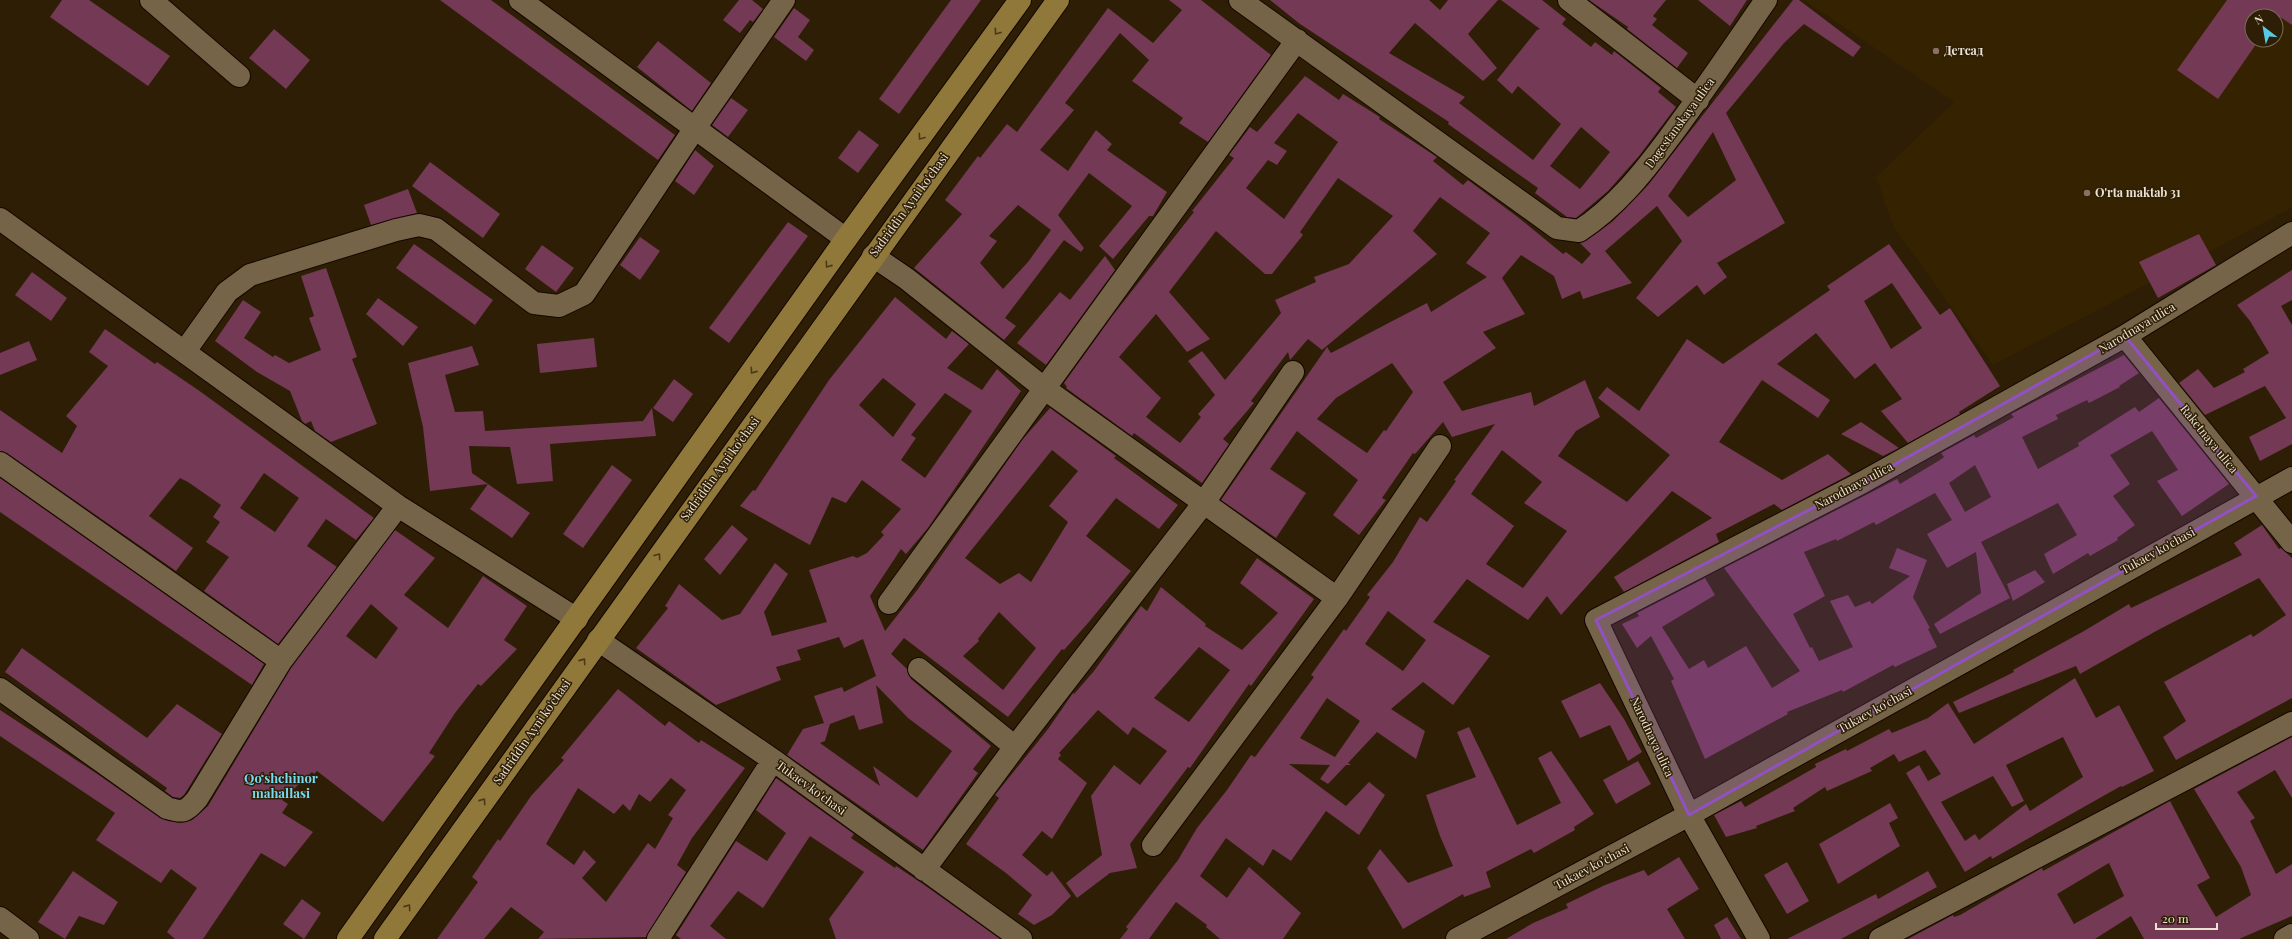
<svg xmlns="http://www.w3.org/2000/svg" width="2292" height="939" font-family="'Playfair Display',serif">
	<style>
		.built { fill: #352201; fill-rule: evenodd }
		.building { fill: #743954; fill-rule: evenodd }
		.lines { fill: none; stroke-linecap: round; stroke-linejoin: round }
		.minor-casing { stroke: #150700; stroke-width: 24 }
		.major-casing { stroke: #150700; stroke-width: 24 }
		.minor { stroke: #766449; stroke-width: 22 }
		.major { stroke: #90783a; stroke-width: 22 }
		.oneway { stroke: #4b3915 }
		.marked { fill: #9250c3; fill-opacity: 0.2; stroke: #9250c3; stroke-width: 3; stroke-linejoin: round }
		.education-dot { fill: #8d6e63; stroke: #2d1e05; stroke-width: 1.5 }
		.labels { text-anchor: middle; stroke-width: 3; stroke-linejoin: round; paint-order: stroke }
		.poi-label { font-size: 12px; font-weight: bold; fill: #ece2d3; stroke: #2d1e05; text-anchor: start }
		.street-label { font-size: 12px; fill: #ece2d3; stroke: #2d1e05 }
		.neighbourhood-label { font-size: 13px; font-weight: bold; fill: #75daf2; stroke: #2d1e05 }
	</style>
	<rect width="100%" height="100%" fill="#2d1e05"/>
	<path class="built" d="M 1804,0 L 2292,0 L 2292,208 L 1993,365 L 1893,226 L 1876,177 L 1954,102 ZM 2252,16 L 2276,16 L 2276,40 L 2252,40 Z"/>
	<path class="building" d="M 62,0 L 89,0 L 170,56 L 148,86 L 50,17 Z
		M 440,0 L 491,0 L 675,135 L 658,160 Z
		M 739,0 L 752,0 L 763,9 L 753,22 L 750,20 L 740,33 L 723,20 Z
		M 951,0 L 981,0 L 899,114 L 879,99 Z
		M 1169,0 L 1201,0 L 1271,55 L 1208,142 L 1179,123 L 1183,118 L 1132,81 L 1149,60 L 1120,33 L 1065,103 L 1074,110 L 1040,150 L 1068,171 L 1096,130 L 1112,144 L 1107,150 L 1167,192 L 1153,216 L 1149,216 L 1113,259 L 1099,246 L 1132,206 L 1089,173 L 1058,215 L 1084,248 L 1081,252 L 1064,240 L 1005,318 L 1016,326 L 1004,340 L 914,268 L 962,214 L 945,200 L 978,156 L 980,158 L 1007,124 L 1017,132 L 1108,8 L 1153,43 L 1182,10 ZM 1018,205 L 1051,230 L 1028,262 L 1003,289 L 980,263 L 997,241 L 989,236 Z
		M 1270,0 L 1429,0 L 1440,10 L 1448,0 L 1498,0 L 1468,34 L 1497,68 L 1483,81 L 1415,23 L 1389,53 L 1465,97 L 1459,103 L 1533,160 L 1561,124 L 1518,86 L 1512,94 L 1497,80 L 1537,30 L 1540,29 L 1501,0 L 1542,0 L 1566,19 L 1562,24 L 1591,47 L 1595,42 L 1612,55 L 1614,51 L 1661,88 L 1658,92 L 1676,107 L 1639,156 L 1608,191 L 1576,218 L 1567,217 L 1535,193 L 1538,188 L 1448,124 L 1449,122 L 1300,24 ZM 1581,127 L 1610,152 L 1580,189 L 1550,166 Z
		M 1589,0 L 1666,0 L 1653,16 L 1657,19 L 1652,25 L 1688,53 L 1677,68 L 1627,29 L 1628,27 Z
		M 1698,0 L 1747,0 L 1730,26 Z
		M 1793,0 L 1799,0 L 1861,47 L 1853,57 L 1804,24 L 1784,43 L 1726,113 L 1785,223 L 1717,263 L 1727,277 L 1704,295 L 1697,285 L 1658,317 L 1636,298 L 1682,241 L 1657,206 L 1605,251 L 1632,283 L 1583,299 L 1580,291 L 1562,299 L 1554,276 L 1521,255 L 1502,278 L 1525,314 L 1483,332 L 1496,348 L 1443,382 L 1462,411 L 1531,392 L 1534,406 L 1585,380 L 1600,417 L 1576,431 L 1558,456 L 1627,502 L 1670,455 L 1598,398 L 1607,387 L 1639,411 L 1687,339 L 1723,364 L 1830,290 L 1827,286 L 1889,244 L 1940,315 L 1950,308 L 2000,386 L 1959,412 L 1960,414 L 1908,443 L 1881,411 L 1902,399 L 1875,363 L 1855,379 L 1816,333 L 1777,364 L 1830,400 L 1818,418 L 1762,380 L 1719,442 L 1782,480 L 1828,454 L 1851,474 L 1782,510 L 1774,504 L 1716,534 L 1719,542 L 1624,592 L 1614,577 L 1712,518 L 1672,491 L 1561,615 L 1547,596 L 1528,620 L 1467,579 L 1433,622 L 1490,656 L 1453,705 L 1423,682 L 1391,709 L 1425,731 L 1416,759 L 1377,732 L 1348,763 L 1351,765 L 1346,765 L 1328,784 L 1320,779 L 1330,765 L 1289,764 L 1346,806 L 1369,782 L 1385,795 L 1359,835 L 1326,811 L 1291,861 L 1273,849 L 1263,866 L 1226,838 L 1200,876 L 1227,898 L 1249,867 L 1301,913 L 1283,939 L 1220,939 L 1206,927 L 1207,925 L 1176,902 L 1149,939 L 1120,939 L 1128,929 L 1126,927 L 1178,860 L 1197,828 L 1227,790 L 1251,755 L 1255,757 L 1314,677 L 1311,675 L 1344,629 L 1346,631 L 1370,597 L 1367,595 L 1393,562 L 1420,517 L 1427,522 L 1456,481 L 1454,480 L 1495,424 L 1452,437 L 1443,422 L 1415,454 L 1413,453 L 1382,498 L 1386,500 L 1359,535 L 1333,515 L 1358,480 L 1297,431 L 1270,469 L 1306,493 L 1276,538 L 1221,500 L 1327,347 L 1331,353 L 1427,303 L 1431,312 L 1487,277 L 1466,263 L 1490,233 L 1440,197 L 1413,231 L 1437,254 L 1322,350 L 1308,339 L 1290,360 L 1288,352 L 1251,401 L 1254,403 L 1223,439 L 1229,444 L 1202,483 L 1134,433 L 1132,436 L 1066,388 L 1067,387 L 1064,383 L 1113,315 L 1194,212 L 1192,211 L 1234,158 L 1229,155 L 1250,127 L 1257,132 L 1305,76 L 1339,100 L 1343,94 L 1380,117 L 1379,119 L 1437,157 L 1433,161 L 1463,185 L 1468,180 L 1519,218 L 1563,254 L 1566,252 L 1582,264 L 1591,254 L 1580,243 L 1586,241 L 1613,221 L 1648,185 ZM 1298,113 L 1338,142 L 1284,219 L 1246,188 L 1268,160 L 1277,165 L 1287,151 L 1274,143 ZM 1713,132 L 1736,180 L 1688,217 L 1668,196 ZM 1338,178 L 1393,216 L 1349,264 L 1314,277 L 1316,282 L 1275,300 L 1281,313 L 1225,380 L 1202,351 L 1188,361 L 1215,395 L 1198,414 L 1201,417 L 1180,443 L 1146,417 L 1161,398 L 1119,357 L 1156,314 L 1187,352 L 1210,339 L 1169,292 L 1216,231 L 1265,274 L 1272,274 L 1303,235 L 1300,232 ZM 1892,283 L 1922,328 L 1891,349 L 1864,301 ZM 1392,363 L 1413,392 L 1386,431 L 1384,430 L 1367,453 L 1317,419 L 1336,398 ZM 1502,450 L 1542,482 L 1524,503 L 1567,531 L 1523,588 L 1486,564 L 1514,526 L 1471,494 ZM 1388,611 L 1426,640 L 1403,671 L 1365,644 ZM 1327,698 L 1360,721 L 1335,757 L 1300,738 Z
		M 2227,0 L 2292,0 L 2292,25 L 2277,15 L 2276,17 L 2252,16 L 2252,40 L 2259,40 L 2218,99 L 2177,70 Z
		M 794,8 L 810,20 L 798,37 L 814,50 L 806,61 L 774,37 Z
		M 274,29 L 310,60 L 286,89 L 249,58 Z
		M 658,41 L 711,83 L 692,111 L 637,67 Z
		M 731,98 L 748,110 L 728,137 L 712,125 Z
		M 859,130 L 879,145 L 858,173 L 838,158 Z
		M 695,150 L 714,166 L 694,195 L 675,181 Z
		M 430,162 L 500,214 L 483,238 L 412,186 Z
		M 408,189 L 417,213 L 371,225 L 364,205 Z
		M 788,222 L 808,236 L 729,343 L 709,328 Z
		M 2199,234 L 2216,265 L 2158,298 L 2139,262 Z
		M 640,237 L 660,251 L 640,280 L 620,265 Z
		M 414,244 L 493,300 L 475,325 L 396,268 Z
		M 542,245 L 574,268 L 556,292 L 525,269 Z
		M 1105,256 L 1115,270 L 1046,365 L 1017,343 L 1060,292 L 1070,300 Z
		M 326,268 L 357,357 L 352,359 L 377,424 L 331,442 L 315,431 L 311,421 L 305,424 L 302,421 L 290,391 L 257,372 L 215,341 L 243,300 L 261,312 L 244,338 L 273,357 L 275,355 L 289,363 L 321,350 L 309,318 L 314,316 L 301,276 Z
		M 2292,270 L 2292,300 L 2281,306 L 2292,325 L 2292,444 L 2260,461 L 2249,437 L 2286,418 L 2265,386 L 2205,415 L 2179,383 L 2198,369 L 2214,388 L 2245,372 L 2243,369 L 2269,353 L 2250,321 L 2237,305 Z
		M 32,272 L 67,298 L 51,321 L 15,295 Z
		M 895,297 L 946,339 L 952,331 L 969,344 L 947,368 L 982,390 L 997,369 L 1021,391 L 928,528 L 906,554 L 901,549 L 870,596 L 885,631 L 918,589 L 1022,440 L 1050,408 L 1116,456 L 1114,458 L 1178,505 L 1159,529 L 1116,498 L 1086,536 L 1131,571 L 1088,623 L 1064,650 L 1062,649 L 1008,717 L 904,638 L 891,654 L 907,669 L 911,679 L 991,746 L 973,769 L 978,773 L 923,850 L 787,755 L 803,729 L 824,723 L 814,696 L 842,687 L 844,692 L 876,676 L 863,639 L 844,648 L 839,637 L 797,650 L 801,660 L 776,667 L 781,680 L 716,705 L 636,648 L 668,608 L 665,606 L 679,584 L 722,620 L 740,614 L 775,563 L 788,574 L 764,612 L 772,636 L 827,622 L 809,570 L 853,556 L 857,558 L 867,553 L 884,535 L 881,532 L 901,509 L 862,480 L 846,503 L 832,497 L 810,545 L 740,506 L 753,490 L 755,491 L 829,380 ZM 883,378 L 916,404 L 893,437 L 859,405 ZM 945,393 L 972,411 L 925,478 L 901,460 L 916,438 L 911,435 ZM 1052,450 L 1078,471 L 1049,506 L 1068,522 L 1031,582 L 1019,573 L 1000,584 L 965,558 ZM 999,612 L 1036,648 L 1003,690 L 963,656 L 979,641 L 978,639 ZM 876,685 L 908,718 L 952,751 L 917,798 L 873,766 L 880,786 L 820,743 L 825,741 L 830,724 L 854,715 L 859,730 L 883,723 Z
		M 378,298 L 418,327 L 403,346 L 366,314 Z
		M 105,329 L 155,364 L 157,362 L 201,392 L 374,518 L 356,540 L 326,519 L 307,546 L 337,567 L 278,644 L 204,591 L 229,557 L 206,542 L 220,522 L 213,517 L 221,505 L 188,482 L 180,478 L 149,516 L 193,548 L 176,571 L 7,453 L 0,451 L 0,410 L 62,453 L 77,426 L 66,416 L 108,366 L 89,352 ZM 264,473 L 299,498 L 275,532 L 240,508 Z
		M 594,338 L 597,367 L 540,373 L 537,344 Z
		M 29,341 L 37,360 L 0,375 L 0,353 Z
		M 472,346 L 479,365 L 445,375 L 455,412 L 483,411 L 485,431 L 643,421 L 652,408 L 656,436 L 550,444 L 553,481 L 517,484 L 510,447 L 469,446 L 472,473 L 530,513 L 512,538 L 470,509 L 488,484 L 430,491 L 423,427 L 408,363 Z
		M 2124,355 L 2139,373 L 2119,386 L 2120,387 L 2089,403 L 2087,400 L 2056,415 L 2058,419 L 2022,437 L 2038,469 L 2079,446 L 2078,443 L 2135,407 L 2139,412 L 2159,398 L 2229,484 L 2182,516 L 2157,481 L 2178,470 L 2152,431 L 2110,455 L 2130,484 L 2113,496 L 2135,525 L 2117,538 L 2118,540 L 2090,556 L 2088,553 L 2053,574 L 2044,554 L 2077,535 L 2058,503 L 1981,542 L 2010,598 L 1940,634 L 1934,624 L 1981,593 L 1976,552 L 1947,568 L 1927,534 L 1952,520 L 1935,493 L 1876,525 L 1874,522 L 1837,541 L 1836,539 L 1804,552 L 1825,596 L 1793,614 L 1810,648 L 1812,647 L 1819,661 L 1853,647 L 1830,601 L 1848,595 L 1855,607 L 1870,601 L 1872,604 L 1910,576 L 1889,568 L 1897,548 L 1927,560 L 1913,597 L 1930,628 L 1928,629 L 1937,647 L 1895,667 L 1893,665 L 1843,692 L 1842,690 L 1787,712 L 1788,714 L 1705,759 L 1671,681 L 1674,679 L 1651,636 L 1637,648 L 1622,624 L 1639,616 L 1637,613 L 1705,578 L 1715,595 L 1662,627 L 1689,669 L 1704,660 L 1708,668 L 1746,646 L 1772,688 L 1800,671 L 1724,568 L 1897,479 L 1900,484 L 1940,460 L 1944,457 L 1941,453 L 1974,435 L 1976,438 L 2014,417 L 2011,414 ZM 1975,465 L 1991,497 L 1965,512 L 1949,483 Z
		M 674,379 L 693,394 L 673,422 L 653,408 Z
		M 1861,422 L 1899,448 L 1883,456 L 1841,434 Z
		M 612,465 L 632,480 L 583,548 L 563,534 Z
		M 0,478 L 264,664 L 252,685 L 0,512 Z
		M 732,525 L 748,539 L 720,575 L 704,559 Z
		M 2262,525 L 2279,549 L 2281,548 L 2292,558 L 2292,698 L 2176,760 L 2163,737 L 2186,721 L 2164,682 L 2251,634 L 2253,637 L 2286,615 L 2259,578 L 2158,630 L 2080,674 L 2076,666 L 1959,713 L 1953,702 L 2014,672 L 2013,670 L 2084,631 L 2129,604 L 2131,608 L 2242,555 L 2234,543 Z
		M 395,530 L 435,558 L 404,595 L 448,628 L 483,576 L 527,606 L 504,640 L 517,649 L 481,686 L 478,684 L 455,713 L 429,753 L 435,756 L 383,822 L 317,771 L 314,774 L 312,772 L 282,800 L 288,804 L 282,813 L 313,832 L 285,867 L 261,853 L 203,939 L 175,939 L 167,932 L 197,888 L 171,869 L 161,883 L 96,840 L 115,813 L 0,736 L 0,710 L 96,773 L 160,818 L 180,823 L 192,820 L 208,806 L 291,668 ZM 371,604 L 398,628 L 376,659 L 346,636 Z
		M 1257,558 L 1314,599 L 1251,686 L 1249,684 L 1190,768 L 1188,767 L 1130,844 L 1137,868 L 1110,873 L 1077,898 L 1066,883 L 1102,855 L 1091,796 L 1114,765 L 1140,785 L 1167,751 L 1133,727 L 1128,735 L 1098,710 L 1059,753 L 1061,755 L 1058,759 L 1087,783 L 1052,839 L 1042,831 L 1022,855 L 1047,876 L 1052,871 L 1071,896 L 1052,915 L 1034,925 L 1018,914 L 1032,895 L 1006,873 L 966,844 L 999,798 L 995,795 L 1048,729 L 1073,693 L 1074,694 L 1094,671 L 1141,606 L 1147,611 L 1161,587 L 1206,624 L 1205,626 L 1242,650 L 1278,613 L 1240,583 ZM 1199,647 L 1230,670 L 1189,722 L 1154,698 Z
		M 2035,570 L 2045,582 L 2013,601 L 2007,584 Z
		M 22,648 L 147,738 L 177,704 L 222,734 L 184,795 L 180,798 L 173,797 L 165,791 L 167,788 L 5,672 Z
		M 2075,678 L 2096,718 L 2119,705 L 2154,771 L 2122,787 L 2121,786 L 1992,859 L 1991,856 L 1965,872 L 1906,773 L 1919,765 L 1928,781 L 1941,774 L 1925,750 L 1899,762 L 1894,754 L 1870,768 L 1872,771 L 1827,791 L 1825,787 L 1793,808 L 1795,811 L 1756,826 L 1757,828 L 1726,837 L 1714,815 L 1741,801 L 1745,807 L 1816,767 L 1815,764 L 1846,749 L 1847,751 L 1889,729 L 1892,733 L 1928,718 L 1948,703 L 1974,744 ZM 2063,737 L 2083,777 L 2030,811 L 2026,804 L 1979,840 L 1975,834 L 1965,841 L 1941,802 L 1993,776 L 2012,807 L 2024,801 L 2006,765 Z
		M 1600,683 L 1624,719 L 1642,752 L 1628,761 L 1610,725 L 1580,738 L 1561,701 Z
		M 618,689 L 665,726 L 669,721 L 699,743 L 701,740 L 745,768 L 692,838 L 677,865 L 686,872 L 646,937 L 538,939 L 544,932 L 511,907 L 484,939 L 437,939 L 478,882 L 472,877 L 498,839 L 500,841 L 531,796 L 564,760 L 561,758 ZM 671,778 L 686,790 L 668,815 L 673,818 L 655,849 L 648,843 L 606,902 L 582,878 L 596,862 L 584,850 L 574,865 L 546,844 L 578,788 L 614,814 L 623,804 L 630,811 L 639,794 L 650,802 Z
		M 1469,727 L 1517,825 L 1561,803 L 1538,758 L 1551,751 L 1594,814 L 1574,827 L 1575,830 L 1534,853 L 1531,849 L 1486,872 L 1491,887 L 1464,897 L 1463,894 L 1403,929 L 1367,868 L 1380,849 L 1408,883 L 1453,866 L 1440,836 L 1426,795 L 1476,777 L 1457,732 Z
		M 2292,737 L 2292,798 L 2275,770 L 2237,792 L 2255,818 L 2250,821 L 2276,874 L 2292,864 L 2292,916 L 2239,939 L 2144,939 L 2131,916 L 2095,939 L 1908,939 L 1953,915 L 1954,917 L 1960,915 L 2042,868 L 2043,871 L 2170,801 L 2210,878 L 2197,885 L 2216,917 L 2251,895 L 2241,867 L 2194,789 ZM 2109,863 L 2124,896 L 2074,924 L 2057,894 Z
		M 1638,761 L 1651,784 L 1616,804 L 1603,780 Z
		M 776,778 L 854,834 L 851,838 L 895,868 L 896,866 L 923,884 L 1000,939 L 836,939 L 829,919 L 864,872 L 810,836 L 763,908 L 738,891 L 710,926 L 726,939 L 681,939 L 676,935 L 736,841 L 767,861 L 786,833 L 756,810 Z
		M 1890,803 L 1898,818 L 1889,823 L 1900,846 L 1838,884 L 1819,844 Z
		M 1679,857 L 1699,889 L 1667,909 L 1685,939 L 1506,939 L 1533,923 L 1568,908 L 1566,904 L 1605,885 L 1644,870 L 1648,876 Z
		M 1787,862 L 1809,901 L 1787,914 L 1764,875 Z
		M 73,871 L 118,902 L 104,925 L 79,916 L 65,939 L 38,922 Z
		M 1928,871 L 1937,887 L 1841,939 L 1787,939 L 1876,894 L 1878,899 Z
		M 302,899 L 321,913 L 304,939 L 283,924 Z
		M 1727,917 L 1741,939 L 1721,939 L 1714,925 Z"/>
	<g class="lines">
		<g class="minor-casing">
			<path id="minor" d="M 151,0 L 239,76
				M 520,0 L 846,239
				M 1240,0 L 1557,228 L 1579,231 C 1616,207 1643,173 1669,138 C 1703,93 1734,46 1766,0
				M 1569,0 L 1698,100
				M 0,219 L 398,506 L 577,619
				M 873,256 L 907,279 L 1045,389 L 1337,598
				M 2125,336 L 2292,542
				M 185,351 L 227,292 L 250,275 L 396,230 L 419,225 L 436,229 L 534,303 L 559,306 L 584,294 L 695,128 L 784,0
				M 0,463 L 281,661
				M 889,603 L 1297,40
				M 598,640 L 773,760 L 1021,939
				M 919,669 L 1015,747
				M 0,689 L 167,808 C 183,813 186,812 197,799 L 281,661 L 398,506
				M 1153,845 L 1337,598 L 1440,446
				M 924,870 L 1015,747 L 1203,504 L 1293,372
				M 0,918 L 28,939
				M 658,939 L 773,760
				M 1457,939 L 1689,815 L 2292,478
				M 1759,939 L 1689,815 L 1596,620 L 1863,482 L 2125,336 L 2292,233
				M 1880,939 L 2292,723
				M 2285,939 L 2292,935"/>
		</g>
		<g class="major-casing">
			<path id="major" d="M 348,939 L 846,239 L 1020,0
				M 385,939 L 1058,0"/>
		</g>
		<use href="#minor" class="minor"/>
		<use href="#major" class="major"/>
	</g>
	<defs><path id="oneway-chevron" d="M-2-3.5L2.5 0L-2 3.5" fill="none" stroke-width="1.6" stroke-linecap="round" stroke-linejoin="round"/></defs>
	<g class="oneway">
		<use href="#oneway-chevron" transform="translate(997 32) rotate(126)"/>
		<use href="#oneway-chevron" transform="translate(921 137) rotate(126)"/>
		<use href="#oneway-chevron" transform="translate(828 265) rotate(125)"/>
		<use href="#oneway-chevron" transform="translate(753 371) rotate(125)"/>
		<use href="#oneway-chevron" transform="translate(658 556) rotate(-54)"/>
		<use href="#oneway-chevron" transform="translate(583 661) rotate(-55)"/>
		<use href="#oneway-chevron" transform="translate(483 801) rotate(-55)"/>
		<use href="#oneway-chevron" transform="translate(408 907) rotate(-55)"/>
	</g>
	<path class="marked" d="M 2125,336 L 2256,496 L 1689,815 L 1596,620 L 1863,482 Z"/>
	<g class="education-dot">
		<circle cx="1936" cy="51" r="4"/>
		<circle cx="2087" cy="193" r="4"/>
	</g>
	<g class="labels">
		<g class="poi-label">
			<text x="1944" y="55">Детсад</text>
			<text x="2095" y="197">O'rta maktab 31</text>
		</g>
		<g class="street-label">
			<text transform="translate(1680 123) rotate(-54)" y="4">Dagestanskaya ulica</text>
			<text transform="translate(909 205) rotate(-54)" y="4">Sadriddin Ayni ko'chasi</text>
			<text transform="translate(2137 328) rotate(-31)" y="4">Narodnaya ulica</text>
			<text transform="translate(2209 439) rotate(51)" y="4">Raketnaya ulica</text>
			<text transform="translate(720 469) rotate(-54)" y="4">Sadriddin Ayni ko'chasi</text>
			<text transform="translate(1854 486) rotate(-28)" y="4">Narodnaya ulica</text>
			<text transform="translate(2158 551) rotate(-29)" y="4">Tukaev ko'chasi</text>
			<text transform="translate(1875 710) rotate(-29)" y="4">Tukaev ko'chasi</text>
			<text transform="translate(532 732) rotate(-55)" y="4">Sadriddin Ayni ko'chasi</text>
			<text transform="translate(1652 737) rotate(65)" y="4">Narodnaya ulica</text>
			<text transform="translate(811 788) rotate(36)" y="4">Tukaev ko'chasi</text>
			<text transform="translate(1592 867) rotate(-28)" y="4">Tukaev ko'chasi</text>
		</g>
		<g class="neighbourhood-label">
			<text x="281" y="783">Qo‘shchinor<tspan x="281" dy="15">mahallasi</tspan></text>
		</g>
	</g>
	<g transform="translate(2264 28) rotate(329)"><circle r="19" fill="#2d1e05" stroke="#796c57"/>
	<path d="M0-3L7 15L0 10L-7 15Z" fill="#58c9e3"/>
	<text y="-6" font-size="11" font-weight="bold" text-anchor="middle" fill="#ece2d3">N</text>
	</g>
	<path d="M2156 923v6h61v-6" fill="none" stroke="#ece2d3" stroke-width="2"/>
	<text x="2162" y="923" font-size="12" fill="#ece2d3" stroke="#2d1e05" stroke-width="3" paint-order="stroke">20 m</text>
</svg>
